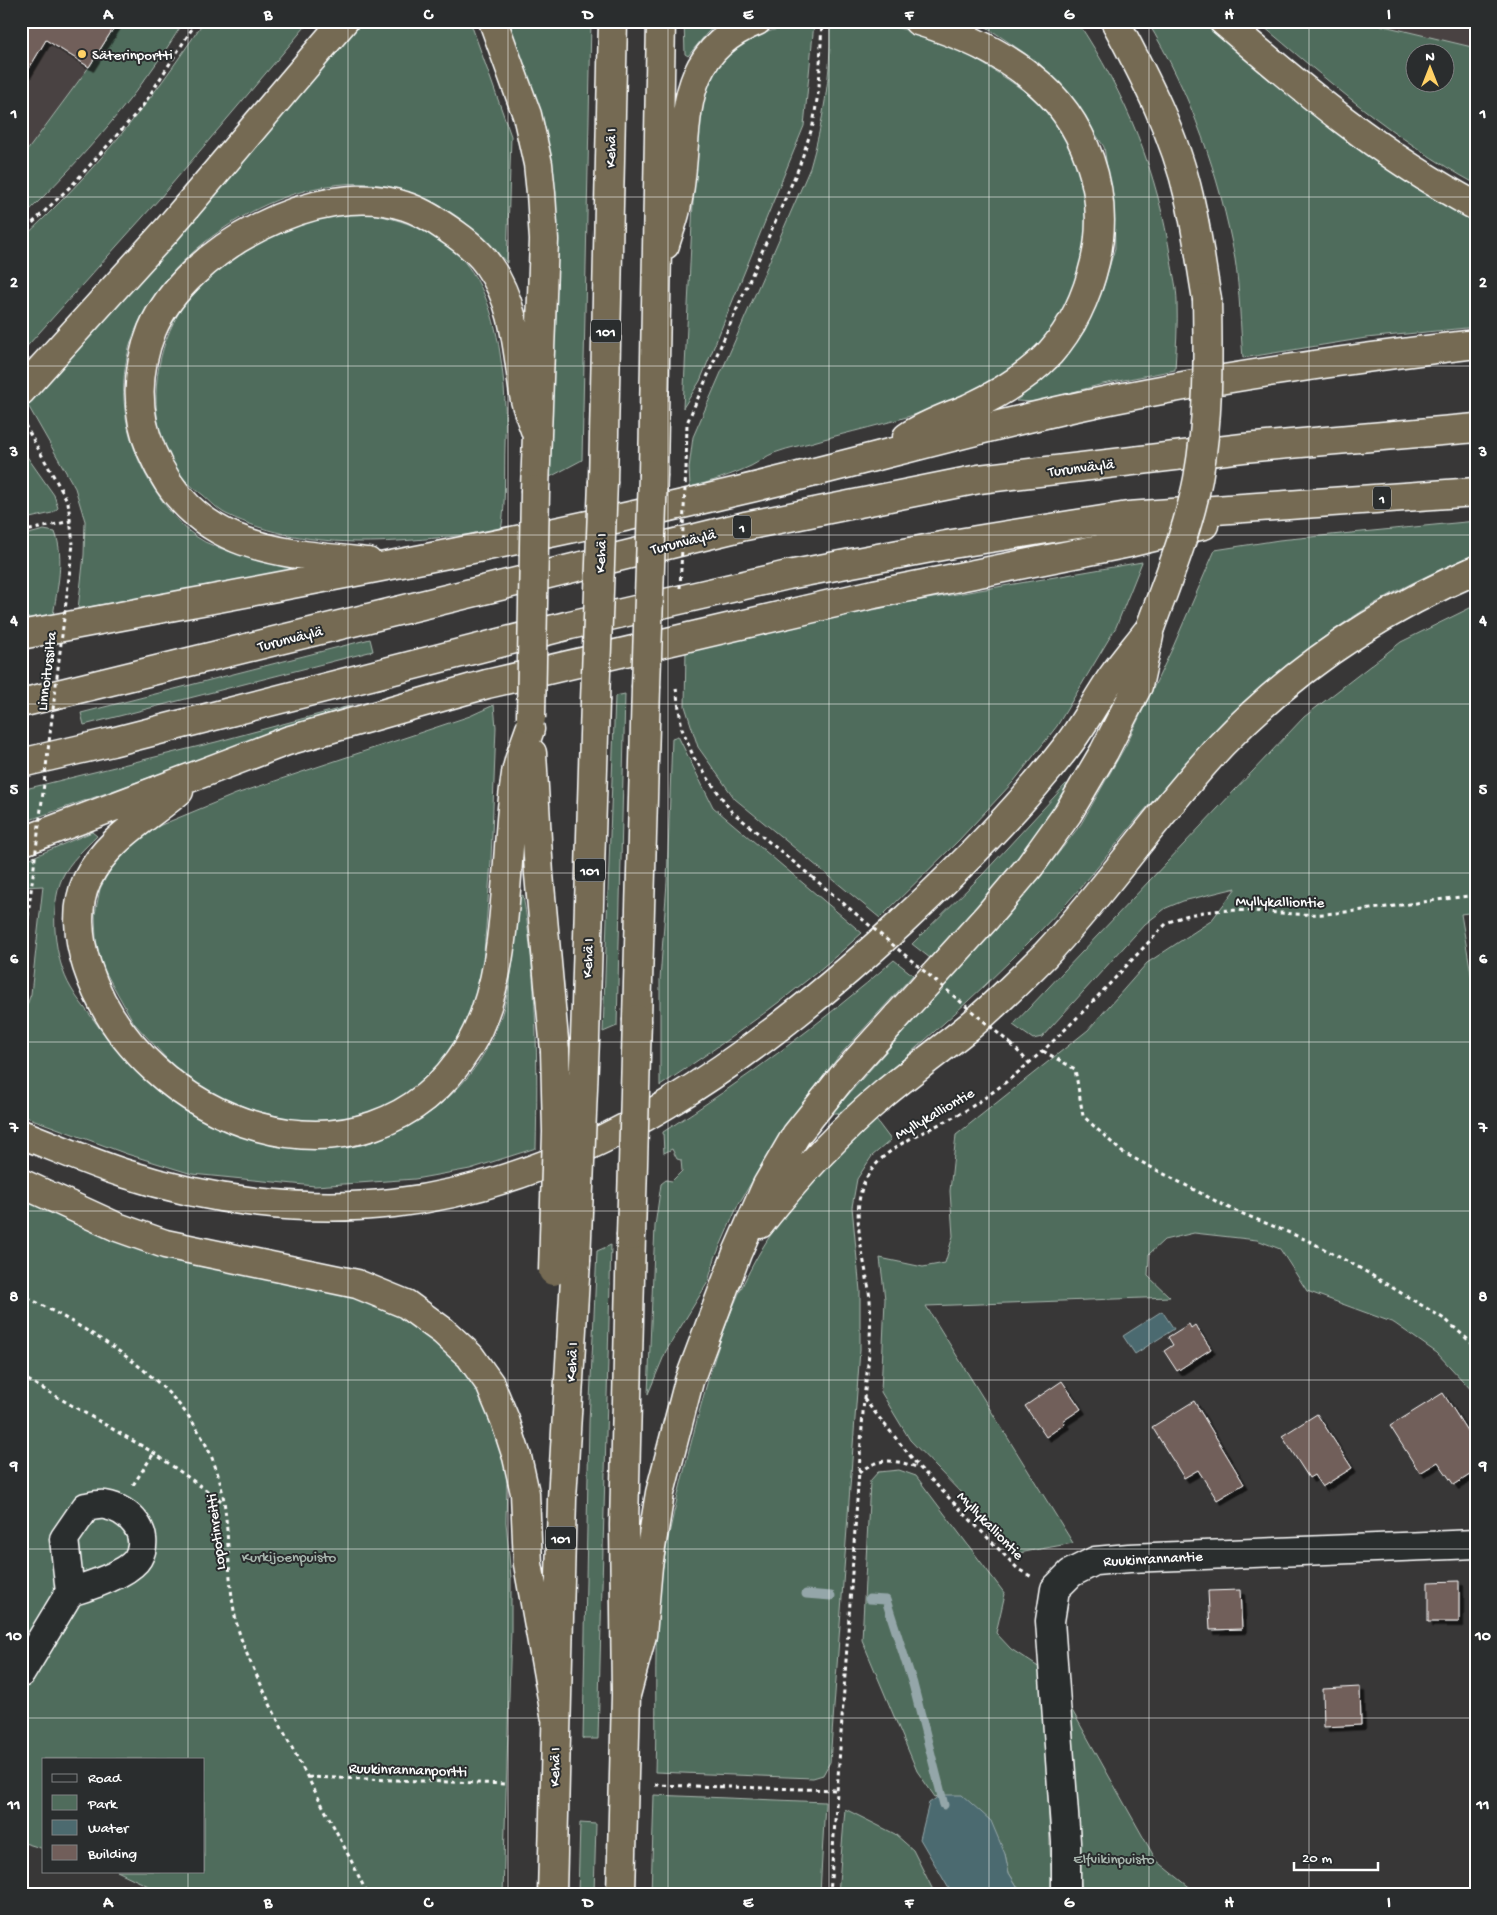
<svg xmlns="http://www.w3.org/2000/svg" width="1497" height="1915" font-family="'Gochi Hand',sans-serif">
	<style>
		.built { fill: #494342 }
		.green { fill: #506c5c; stroke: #a8b6ae; fill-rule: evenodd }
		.water { fill: #4c6a6f; stroke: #94a6a9 }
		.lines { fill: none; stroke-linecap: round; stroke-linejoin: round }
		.stream { stroke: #94a6a9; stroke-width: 9 }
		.building { fill: #715e5a; stroke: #fff; filter: url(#shadow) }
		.minor-casing { stroke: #fff; stroke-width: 31 }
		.highway-casing { stroke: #fff; stroke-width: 31 }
		.path { stroke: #fff; stroke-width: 3; stroke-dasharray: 4 4; stroke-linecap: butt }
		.minor { stroke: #2a2d2e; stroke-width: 28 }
		.highway { stroke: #746b52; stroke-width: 28 }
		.highway-bridge-casing { stroke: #fff; stroke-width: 31; stroke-linecap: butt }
		.path-bridge { stroke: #fff; stroke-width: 3; stroke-dasharray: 4 4; stroke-linecap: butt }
		.highway-bridge { stroke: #746b52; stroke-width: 28 }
		.grid { fill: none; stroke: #fff; stroke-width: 1; stroke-opacity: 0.55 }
		.poi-dot { fill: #ffd166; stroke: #2a2d2e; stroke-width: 2 }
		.labels { text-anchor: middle; stroke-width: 4; stroke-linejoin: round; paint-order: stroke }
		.shield { fill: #2a2d2e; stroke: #bfc0c0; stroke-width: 1 }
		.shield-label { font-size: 14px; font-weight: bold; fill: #fff }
		.poi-label { font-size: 15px; fill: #fff; stroke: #2a2d2e; text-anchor: start }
		.street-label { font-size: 15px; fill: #fff; stroke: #2a2d2e }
		.park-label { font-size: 15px; fill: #a8b6ae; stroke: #2a2d2e }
		.neatline { fill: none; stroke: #fff; stroke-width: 2 }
		.grid-label { font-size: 16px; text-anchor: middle; font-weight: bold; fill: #fff }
	</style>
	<defs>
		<filter id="shadow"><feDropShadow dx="4.5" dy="4.5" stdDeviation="0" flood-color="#0009"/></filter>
	</defs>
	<rect width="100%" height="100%" fill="#383737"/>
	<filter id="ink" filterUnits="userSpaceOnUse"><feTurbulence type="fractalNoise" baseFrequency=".02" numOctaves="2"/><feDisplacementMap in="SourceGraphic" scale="10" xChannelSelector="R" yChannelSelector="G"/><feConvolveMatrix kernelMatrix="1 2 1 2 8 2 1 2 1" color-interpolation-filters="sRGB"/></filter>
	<g filter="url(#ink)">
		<path class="built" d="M 21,21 L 118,21 L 89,67 L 21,159 Z
			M 1363,21 L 1476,21 L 1476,48 Z"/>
		<path class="green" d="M 118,21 L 184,21 C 140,94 82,159 21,219 L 21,159 L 89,67 Z
			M 204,21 L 310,21 L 160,198 L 21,353 L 21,240 C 95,171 149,105 204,21 Z
			M 361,21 L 470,21 L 511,136 L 507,263 C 473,226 445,201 395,188 C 297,163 164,245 132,339 C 116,385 124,437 148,479 C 163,503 179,528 205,542 C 231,554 261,560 288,566 L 290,570 L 78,609 L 84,555 L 85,521 L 75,488 L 26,402 L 242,164 Z
			M 508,21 L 591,21 L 582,460 L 550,477 L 555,281 L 540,117 L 528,76 Z
			M 684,21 L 721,21 L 707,33 L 688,56 L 685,54 Z
			M 842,21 C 869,22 901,27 927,36 C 957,46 1026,87 1045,110 C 1060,127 1076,151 1082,173 C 1087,191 1087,211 1087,230 C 1087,272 1072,310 1044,341 C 986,403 903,418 824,439 C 808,444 790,447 774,453 C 766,456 759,462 751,466 C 731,475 711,482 690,487 L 689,468 L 693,437 L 810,168 C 823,123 831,77 830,29 Z
			M 975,21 L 1077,21 C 1126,94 1158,173 1171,260 C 1173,274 1177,288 1177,302 C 1178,324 1176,348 1175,370 L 1103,384 L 1035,402 L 1016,401 L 1061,363 L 1085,330 L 1103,288 L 1115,248 L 1114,214 L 1104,147 L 1071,96 L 1039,63 L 985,26 Z
			M 1147,21 L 1204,21 C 1229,41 1252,63 1276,84 C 1337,137 1405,183 1476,221 L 1476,327 L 1366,338 L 1243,358 C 1240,325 1240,291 1235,259 C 1220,177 1191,93 1147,21 Z
			M 1257,21 L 1363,21 L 1476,48 L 1476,184 C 1395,140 1327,80 1257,21 ZM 1414,52 L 1444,52 L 1444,82 L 1414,82 Z
			M 814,23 L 804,126 L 700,381 L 683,408 L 697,121 C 700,110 701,97 705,86 C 725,41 769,27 814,23 Z
			M 354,211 C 445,224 486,262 500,353 C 505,384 506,413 505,444 C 504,473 506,503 501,531 C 409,541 313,556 226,514 C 218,510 210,501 203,495 C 191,486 176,474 168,461 C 165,455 164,446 162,439 C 148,394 159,337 188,299 C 196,288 209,276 220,267 C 260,234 305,221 354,211 Z
			M 21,448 L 54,495 L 58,508 L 52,513 L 21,520 Z
			M 1476,521 L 1476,554 C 1443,568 1410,583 1379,601 C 1302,645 1222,723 1163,789 C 1129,826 1100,867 1066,904 C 995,979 919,1048 839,1113 L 832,1113 L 1040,877 L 1081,824 L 1126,745 L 1173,647 L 1215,550 L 1279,540 Z
			M 44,530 L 55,532 C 65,558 57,589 53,616 L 21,619 L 21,536 Z
			M 1142,562 L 1116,627 L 1057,726 L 1014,781 L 959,840 L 880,918 L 735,799 L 698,747 L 685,706 L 686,649 L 916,601 Z
			M 1476,605 L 1476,912 L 1461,914 L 1476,1003 L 1476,1395 L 1437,1353 L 1394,1323 L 1307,1291 L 1280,1249 L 1257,1240 L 1194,1233 L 1164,1240 L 1149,1254 L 1148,1276 L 1170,1297 L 926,1306 L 1073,1543 L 1019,1553 L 910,1440 L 881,1392 L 885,1299 L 880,1258 L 923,1267 L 945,1263 L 953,1236 L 950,1191 L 956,1135 L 1088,1030 L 1147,963 L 1211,921 L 1236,888 L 1183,901 L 1166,908 L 1145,924 L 1042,1037 L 1033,1039 L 1013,1025 L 1304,717 L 1401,642 Z
			M 370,639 L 373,651 L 84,725 L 81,713 Z
			M 625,694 L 617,1026 L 603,1032 L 615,696 Z
			M 353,705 C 241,743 132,785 21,823 L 21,790 L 216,742 Z
			M 494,705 L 496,727 L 491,861 L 481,992 L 468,1029 L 434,1078 L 365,1121 L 304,1123 L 249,1109 L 202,1089 L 176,1069 L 134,1023 L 102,966 L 96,940 L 95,914 L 100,889 L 110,869 L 123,853 L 138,837 L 161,825 L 236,794 L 470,716 Z
			M 678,736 L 713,807 L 862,933 C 799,991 730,1039 660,1086 L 660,980 L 667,882 L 672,738 Z
			M 1066,784 L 1069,785 L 1040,829 L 999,882 L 930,958 L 912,944 L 983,874 Z
			M 92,832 L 97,836 C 86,847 69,862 62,878 C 49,909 54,959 71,988 C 77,999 86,1009 93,1019 C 116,1051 141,1082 175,1103 C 228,1137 297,1156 360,1145 C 368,1144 376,1140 384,1137 C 437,1117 479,1076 499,1022 C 514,983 514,938 519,897 L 523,895 C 537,978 538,1064 536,1148 L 470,1169 L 415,1179 L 315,1186 L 192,1174 L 127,1154 L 21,1115 L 21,1021 L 31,994 L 43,886 L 21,887 L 21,862 Z
			M 894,960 L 913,975 L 839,1056 L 802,1104 L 766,1158 L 738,1205 L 715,1258 L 708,1282 L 666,1351 L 648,1394 L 655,1226 L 661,1184 L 666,1180 L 672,1181 L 682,1171 L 681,1160 L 677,1159 L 672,1149 L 664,1153 L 663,1132 C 745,1080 821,1023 894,960 Z
			M 876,1120 L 891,1140 L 872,1156 L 857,1179 L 852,1207 L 860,1291 L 860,1350 L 830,1762 L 823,1775 L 813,1778 L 655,1772 C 657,1717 654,1661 658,1606 C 662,1556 675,1507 687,1459 C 704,1392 722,1320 756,1259 C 785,1207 829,1158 876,1120 Z
			M 21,1195 L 140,1249 L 203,1267 L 340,1292 L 397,1313 L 437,1339 L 465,1370 L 484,1402 L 497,1438 L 507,1476 L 506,1522 L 511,1578 L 511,1630 L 503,1894 L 165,1894 L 117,1871 L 204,1871 L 204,1759 L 44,1759 L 44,1849 L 21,1842 Z
			M 611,1245 L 598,1739 L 583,1739 L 589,1422 L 597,1251 Z
			M 899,1470 L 916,1476 L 1005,1594 L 996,1633 L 1011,1649 L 1043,1670 L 1052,1894 L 1022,1894 L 1009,1873 L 1005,1854 L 941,1795 L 935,1797 L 917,1771 L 862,1640 L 870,1481 L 878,1472 Z
			M 1064,1696 L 1156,1860 L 1198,1894 L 1082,1894 Z
			M 654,1795 L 825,1802 L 820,1894 L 651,1894 Z
			M 845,1809 L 895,1834 L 913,1850 L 935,1894 L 838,1894 Z
			M 580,1823 L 596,1824 L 594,1894 L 578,1894 Z"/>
		<path class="water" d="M 1162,1311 L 1174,1329 L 1135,1354 L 1123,1336 Z
			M 941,1795 L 962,1795 L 991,1821 L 1005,1854 L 1009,1873 L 1022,1894 L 952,1894 L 920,1839 L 929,1803 Z"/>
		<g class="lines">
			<path class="stream" d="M 806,1594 L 831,1596
				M 869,1599 L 886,1600 L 913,1684 L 944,1805"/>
		</g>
		<path class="building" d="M 21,21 L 118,21 L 89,67 L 46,40 L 21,82 Z
			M 1189,1324 L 1191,1328 L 1195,1325 L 1211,1349 L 1177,1371 L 1164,1351 L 1173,1345 L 1168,1337 Z
			M 1062,1381 L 1081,1409 L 1063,1421 L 1065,1424 L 1046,1437 L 1025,1406 Z
			M 1443,1393 L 1476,1445 L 1476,1471 L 1454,1485 L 1438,1462 L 1420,1473 L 1390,1426 Z
			M 1194,1401 L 1244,1484 L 1217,1500 L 1198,1470 L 1184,1478 L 1152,1427 Z
			M 1317,1414 L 1352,1468 L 1322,1487 L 1314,1475 L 1309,1478 L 1282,1436 Z
			M 1459,1581 L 1459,1622 L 1428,1622 L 1428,1582 Z
			M 1240,1590 L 1242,1629 L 1210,1630 L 1208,1591 Z
			M 1360,1687 L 1361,1725 L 1324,1727 L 1323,1689 Z"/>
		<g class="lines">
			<g class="minor-casing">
				<path id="minor" d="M 21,1673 L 70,1592 L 64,1539 L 86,1507 C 91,1506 99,1504 105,1505 C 129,1509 152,1533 138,1558 C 129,1574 87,1587 70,1592
					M 1066,1894 L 1066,1842 L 1050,1621 L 1055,1589 L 1071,1573 L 1095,1561 L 1129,1558 L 1476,1544"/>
			</g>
			<g class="highway-casing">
				<path id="highway" d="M 493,21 L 527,115 L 538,164 L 541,193 L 544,240 L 535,490
					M 1115,21 C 1145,77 1175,135 1189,197 C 1197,230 1201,265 1207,299
					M 1223,21 C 1302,89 1383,157 1476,206
					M 665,245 C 669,231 675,218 677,204 C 692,133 669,56 757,21
					M 21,391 L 167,230 L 344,21
					M 907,437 C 926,424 948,417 969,408 C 999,394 1027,377 1050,353 C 1073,327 1087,296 1095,262 C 1111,194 1086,119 1030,76 C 997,50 958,33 918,21
					M 653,474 L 661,21
					M 603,481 L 613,21
					M 368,562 C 276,553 193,549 152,452 C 135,413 136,370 152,330 C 186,249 321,177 405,206 C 421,211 435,220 448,229 C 463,239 478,250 488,265 C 516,304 517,349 524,395 C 526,409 533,423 537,436
					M 21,635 C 261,589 501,548 738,491 C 849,465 959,433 1071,408 C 1205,379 1340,360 1476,344
					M 21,703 L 745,526 L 979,479 L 1243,448 L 1476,428
					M 532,753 L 539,874 L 555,1051
					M 21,763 L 112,742 L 570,625 L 788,575 L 952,544 L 1128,516 L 1476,492
					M 179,791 C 146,819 107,839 87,880 C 75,906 78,939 87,966 C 138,1124 367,1210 468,1048 C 513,976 503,856 516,774 C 518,759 525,744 530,729
					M 21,842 L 287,741 L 487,684 L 874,594 L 1129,543 L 1204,525
					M 637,1019 L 646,688
					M 585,1039 L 595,701
					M 21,1134 C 55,1147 89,1162 123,1173 C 208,1201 304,1213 393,1203 C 589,1181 759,1054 900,924 C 959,869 1018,810 1068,745 C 1084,724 1097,699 1112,677 C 1124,660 1138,644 1150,628
					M 21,1183 L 117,1227 L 165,1244 L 357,1284 L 406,1304 L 443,1331 L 470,1356 L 490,1384 L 505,1420 L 517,1457 L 525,1493 L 528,1564 L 555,1715
					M 760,1224 C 797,1177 839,1132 885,1093 C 913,1070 942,1049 970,1026 C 996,1004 1021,979 1045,955 C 1108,888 1159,811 1222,744 C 1294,669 1381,611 1476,570
					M 626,1695 L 642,1635 L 648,1566 L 660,1493 L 689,1381 L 737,1253 L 767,1185 L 796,1135 L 844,1075 L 987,917 L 1030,866 L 1068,813 L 1104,752 L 1138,686 L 1149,636
					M 552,1894 L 562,1499 L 576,1261
					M 621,1894 L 626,1695 L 624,1525 L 631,1236"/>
			</g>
			<path class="path" d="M 21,234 L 74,183 L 142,107 L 197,21
				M 21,418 L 68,502 L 73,544
				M 686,469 L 687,423 L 799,167 L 813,125 L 819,87 L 822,21
				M 21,532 L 71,521
				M 676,688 L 682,729 L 694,758 L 731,811 L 812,877
				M 21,968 L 28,916
				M 1011,1044 L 1030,1064
				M 1043,1051 L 1075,1069 L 1083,1116 L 1122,1152 L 1231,1209 L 1307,1240 L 1358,1267 L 1446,1320 L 1476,1347
				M 21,1294 C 109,1341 207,1393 224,1501 C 230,1543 227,1592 239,1632 C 246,1656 259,1679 269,1702 C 300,1767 337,1828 367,1894
				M 21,1376 L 154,1453 L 223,1502
				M 864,1399 L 920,1468 L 1018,1569 L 1032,1577
				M 859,1473 C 878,1456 897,1460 919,1468
				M 133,1485 L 154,1453
				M 308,1777 L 507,1784
				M 655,1785 L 838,1790
				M 830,1894 L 864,1398 C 868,1366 872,1333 870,1300 C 867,1264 851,1224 862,1188 C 877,1144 933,1131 968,1109 C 1045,1060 1104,988 1167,923 C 1217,899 1271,917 1324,914 C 1375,910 1425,901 1476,895"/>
			<use href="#minor" class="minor"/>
			<use href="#highway" class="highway"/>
			<g class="highway-bridge-casing">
				<path id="highway-bridge" d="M 1150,628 C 1168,579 1188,530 1198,479 C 1209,419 1208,359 1207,299
					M 646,688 L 653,474
					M 595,701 L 603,481
					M 531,718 L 535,490
					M 631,1236 L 637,1019
					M 576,1261 L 585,1039
					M 553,1271 L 557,1132 L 555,1051"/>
			</g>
			<path class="path-bridge" d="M 680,588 L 686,469
				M 812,877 L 1011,1044
				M 28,916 L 73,544"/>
			<use href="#highway-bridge" class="highway-bridge"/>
		</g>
	</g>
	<path class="grid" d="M 188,21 L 188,1759M 348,21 L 348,1894M 508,21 L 508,1894M 668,21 L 668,1894M 829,21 L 829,1894M 989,21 L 989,1894M 1149,21 L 1149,1894M 1309,21 L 1309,1894M 21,197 L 1476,197M 21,366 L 1476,366M 21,535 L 1476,535M 21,704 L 1476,704M 21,873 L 1476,873M 21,1042 L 1476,1042M 21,1211 L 1476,1211M 21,1380 L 1476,1380M 21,1549 L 1476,1549M 21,1718 L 1476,1718M 188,1871 L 188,1894"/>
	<circle class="poi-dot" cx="82" cy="54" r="5"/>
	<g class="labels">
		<g class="shield">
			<rect x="591" y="319.5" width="30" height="23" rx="4"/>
			<rect x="1373" y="486.5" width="18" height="23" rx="4"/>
			<rect x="733" y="515.5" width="18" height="23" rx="4"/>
			<rect x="575" y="858.5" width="30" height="23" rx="4"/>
			<rect x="546" y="1526.5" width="30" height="23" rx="4"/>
		</g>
		<g class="shield-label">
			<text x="606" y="336">101</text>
			<text x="1382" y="503">1</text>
			<text x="742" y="532">1</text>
			<text x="590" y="875">101</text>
			<text x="561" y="1543">101</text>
		</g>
		<g class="poi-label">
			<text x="92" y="59">Säterinportti</text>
		</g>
		<g class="street-label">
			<text transform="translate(610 148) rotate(-89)" y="5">Kehä I</text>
			<text transform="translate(1081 467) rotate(-7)" y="5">Turunväylä</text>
			<text transform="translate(683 541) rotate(-14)" y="5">Turunväylä</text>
			<text transform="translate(600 553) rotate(-88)" y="5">Kehä I</text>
			<text transform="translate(290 638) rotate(-14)" y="5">Turunväylä</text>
			<text transform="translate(46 671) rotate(-83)" y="5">Linnoitussilta</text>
			<text transform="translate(1280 901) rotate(1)" y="5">Myllykalliontie</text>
			<text transform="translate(587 958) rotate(-88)" y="5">Kehä I</text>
			<text transform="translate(934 1113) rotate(-30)" y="5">Myllykalliontie</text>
			<text transform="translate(571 1362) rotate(-87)" y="5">Kehä I</text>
			<text transform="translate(991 1525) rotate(46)" y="5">Myllykalliontie</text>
			<text transform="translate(215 1532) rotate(-97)" y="5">Lopotinreitti</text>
			<text transform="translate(1153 1558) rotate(-3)" y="5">Ruukinrannantie</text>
			<text transform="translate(554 1767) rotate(-89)" y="5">Kehä I</text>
			<text transform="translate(408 1769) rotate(2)" y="5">Ruukinrannanportti</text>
		</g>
		<g class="park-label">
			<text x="289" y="1561">Kurkijoenpuisto</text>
			<text x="1114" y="1863">Elfvikinpuisto</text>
		</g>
	</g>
	<rect width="1497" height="1915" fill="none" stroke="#2a2d2e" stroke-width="55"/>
	<rect x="42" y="1758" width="162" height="115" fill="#2a2d2e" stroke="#7f8182"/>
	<rect x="52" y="1774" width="25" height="8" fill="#2a2d2e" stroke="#7f8182"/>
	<text x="88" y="1782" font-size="15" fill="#ffffff">Road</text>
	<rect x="52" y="1795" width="25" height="15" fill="#506c5c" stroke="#7f8182"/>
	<text x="88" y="1808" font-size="15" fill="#ffffff">Park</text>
	<rect x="52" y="1820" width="25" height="15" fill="#4c6a6f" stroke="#7f8182"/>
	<text x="88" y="1832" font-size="15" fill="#ffffff">Water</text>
	<rect x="52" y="1845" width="25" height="15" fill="#715e5a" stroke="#7f8182"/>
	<text x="88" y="1858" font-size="15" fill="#ffffff">Building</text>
	<g transform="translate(1430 68)"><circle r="24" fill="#2a2d2e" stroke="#7f8182"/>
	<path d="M0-4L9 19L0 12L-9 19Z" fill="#ffd166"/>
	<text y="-8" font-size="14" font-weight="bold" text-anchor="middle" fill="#ffffff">N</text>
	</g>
	<path d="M1294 1862v8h84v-8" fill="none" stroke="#ffffff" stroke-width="2.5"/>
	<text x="1302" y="1862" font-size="15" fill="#ffffff" stroke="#2a2d2e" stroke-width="4" paint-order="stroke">20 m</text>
	<rect x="28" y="28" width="1442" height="1860" class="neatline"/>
	<g class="grid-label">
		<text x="108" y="19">A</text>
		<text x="268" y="19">B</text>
		<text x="428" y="19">C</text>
		<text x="588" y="19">D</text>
		<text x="748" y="19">E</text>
		<text x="909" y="19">F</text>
		<text x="1069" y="19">G</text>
		<text x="1229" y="19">H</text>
		<text x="1389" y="19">I</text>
		<text x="14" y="118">1</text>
		<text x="1483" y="118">1</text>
		<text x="14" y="287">2</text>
		<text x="1483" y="287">2</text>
		<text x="14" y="456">3</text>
		<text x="1483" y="456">3</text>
		<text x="14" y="625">4</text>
		<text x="1483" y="625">4</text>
		<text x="14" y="794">5</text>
		<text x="1483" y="794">5</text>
		<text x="14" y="963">6</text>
		<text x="1483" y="963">6</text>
		<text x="14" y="1132">7</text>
		<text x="1483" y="1132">7</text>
		<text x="14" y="1301">8</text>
		<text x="1483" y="1301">8</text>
		<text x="14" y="1470">9</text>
		<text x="1483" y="1470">9</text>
		<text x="14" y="1640">10</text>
		<text x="1483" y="1640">10</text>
		<text x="14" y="1809">11</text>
		<text x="1483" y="1809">11</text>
		<text x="108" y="1907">A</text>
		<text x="268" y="1907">B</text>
		<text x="428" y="1907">C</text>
		<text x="588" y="1907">D</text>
		<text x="748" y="1907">E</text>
		<text x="909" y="1907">F</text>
		<text x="1069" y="1907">G</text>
		<text x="1229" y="1907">H</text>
		<text x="1389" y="1907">I</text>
	</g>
</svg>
